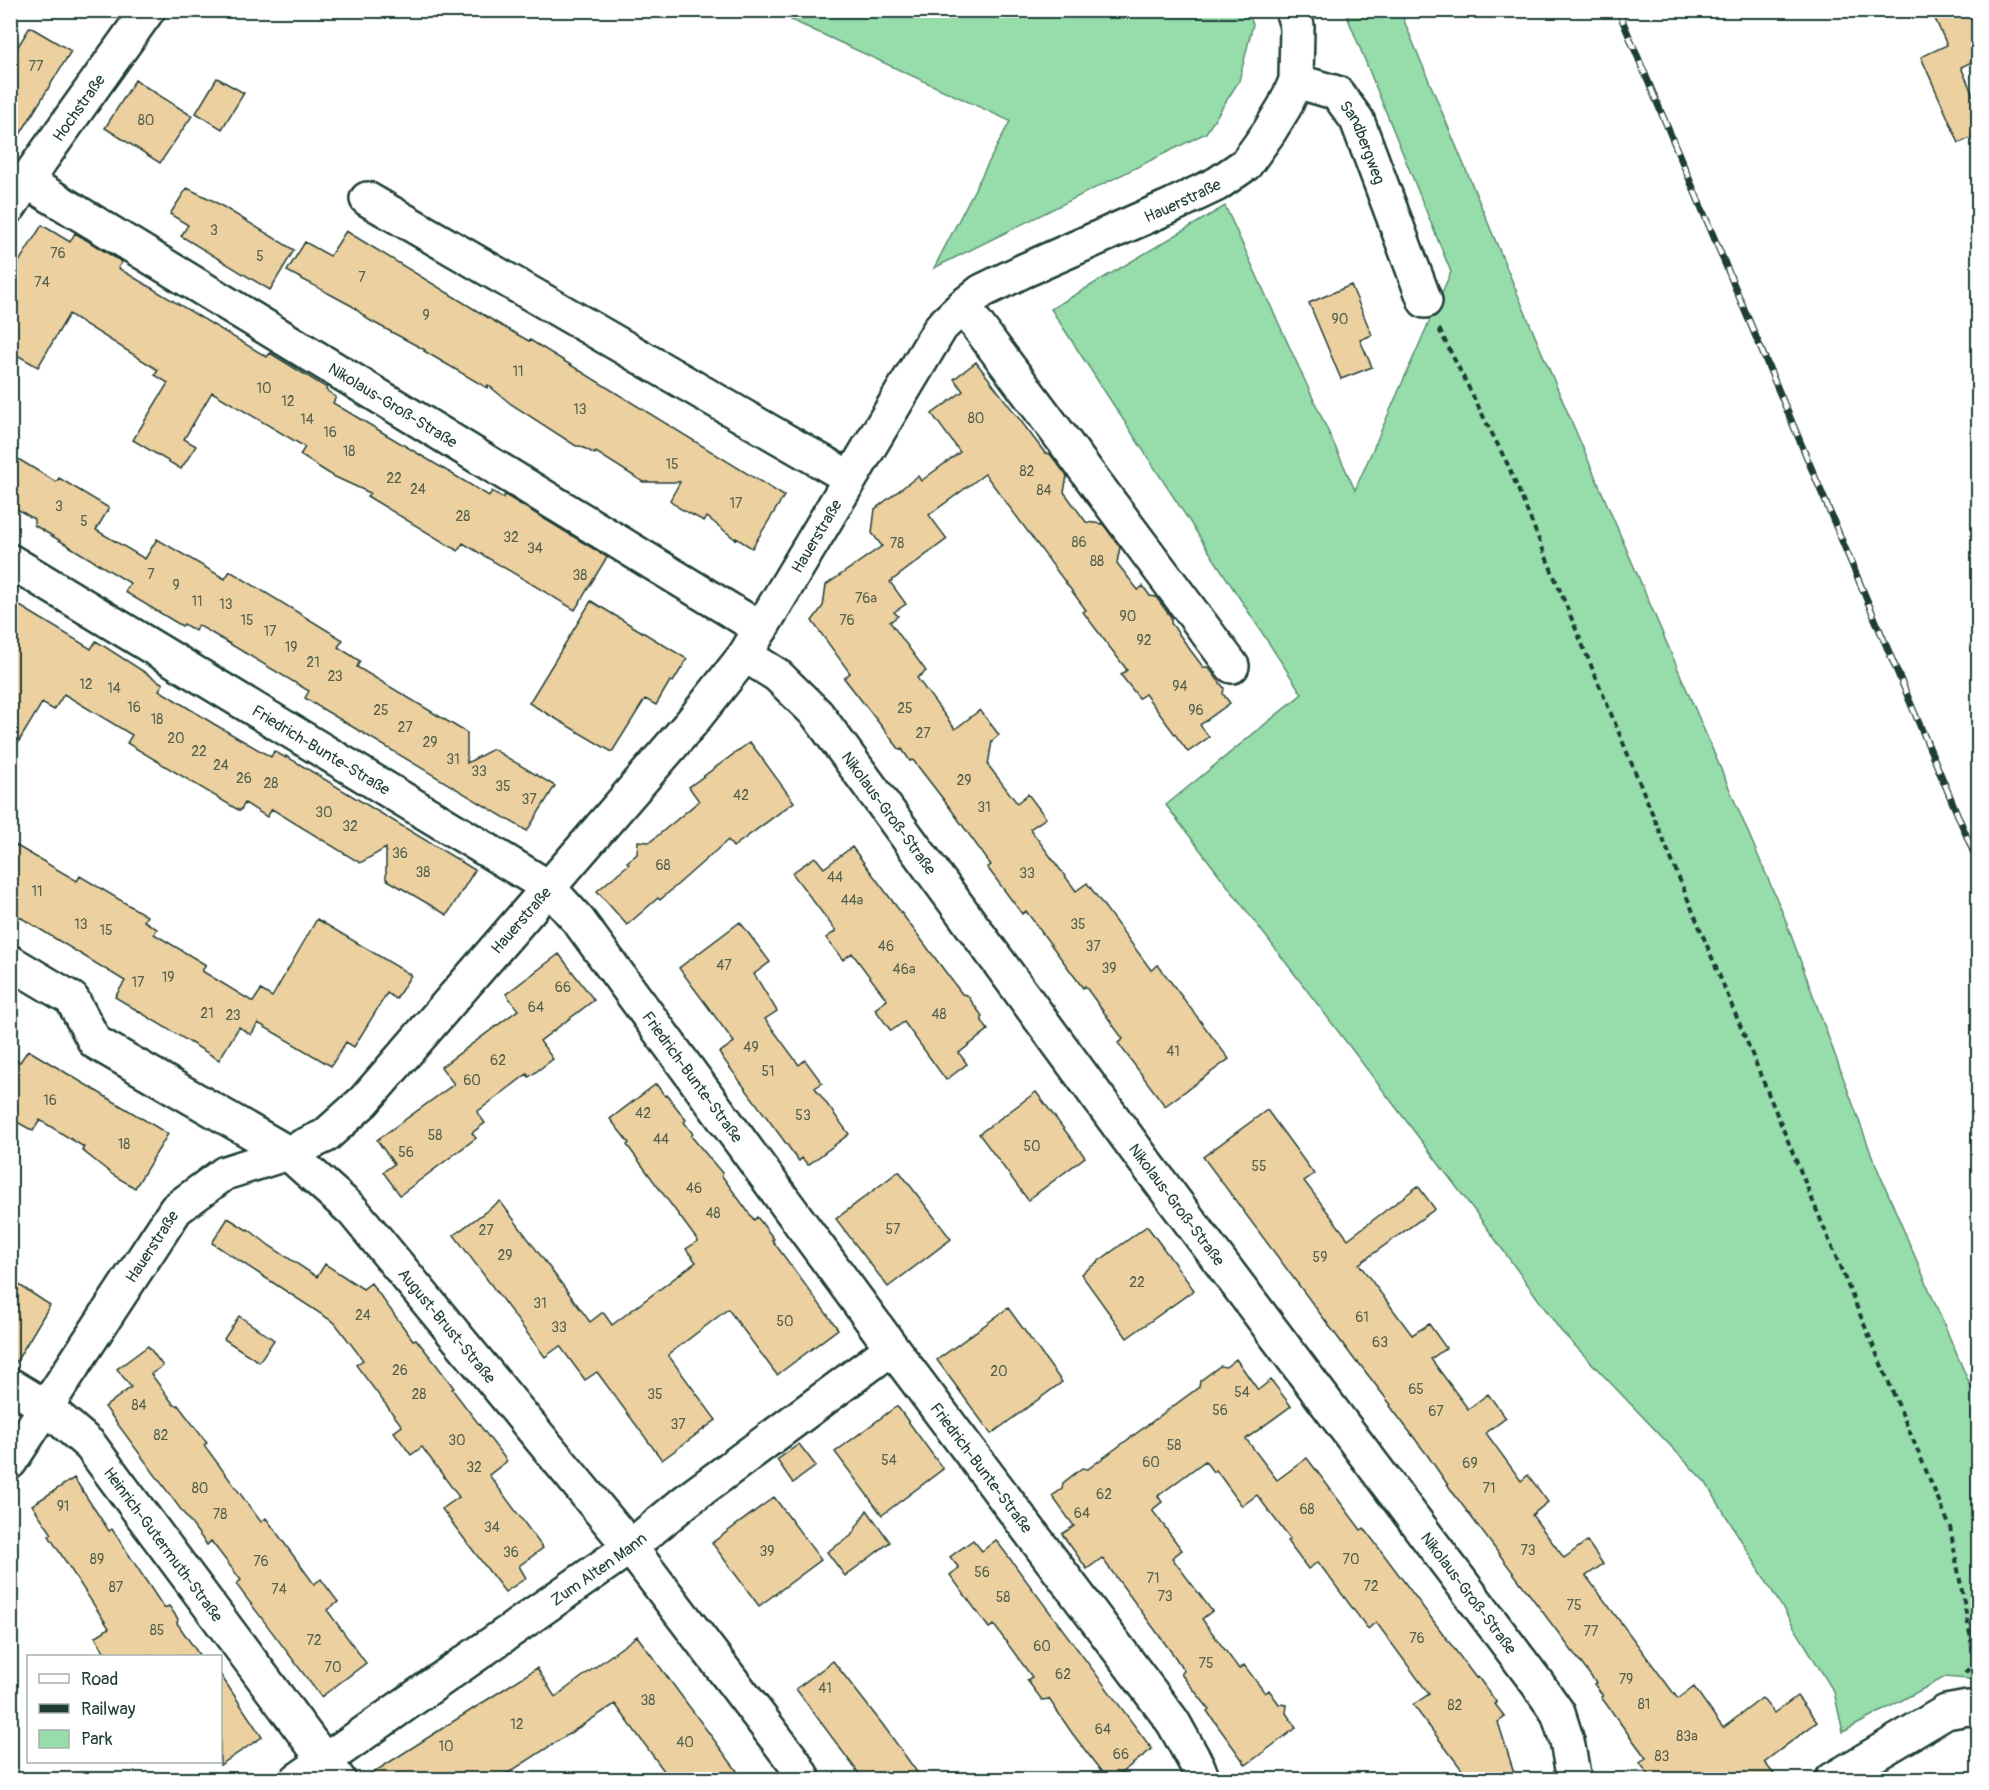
<svg xmlns="http://www.w3.org/2000/svg" width="1989" height="1790" font-family="Pangolin,sans-serif">
	<style>
		.green { fill: #96ddab; stroke: #5a8d70; stroke-width: 1.5 }
		.building { fill: #edd0a0; stroke: #1f3d34; stroke-width: 1.5 }
		.lines { fill: none; stroke-linecap: round; stroke-linejoin: round }
		.minor-casing { stroke: #1f3d34; stroke-width: 38 }
		.path { stroke: #1f3d34; stroke-width: 4; stroke-dasharray: 6 4.5; stroke-linecap: butt }
		.minor { stroke: #fff; stroke-width: 33 }
		.rail-casing { stroke: #1f3d34; stroke-width: 7 }
		.rail { stroke: #fff; stroke-width: 4.5; stroke-dasharray: 14; stroke-linecap: butt }
		.labels { text-anchor: middle; stroke-width: 4.5; stroke-linejoin: round; paint-order: stroke }
		.number-label { font-size: 14px; fill: #52624f }
		.street-label { font-size: 16px; fill: #1f3d34; stroke: #fff }
	</style>
	<rect width="100%" height="100%" fill="#fff"/>
	<filter id="ink" filterUnits="userSpaceOnUse"><feTurbulence type="fractalNoise" baseFrequency=".0167" numOctaves="2"/><feDisplacementMap in="SourceGraphic" scale="12" xChannelSelector="R" yChannelSelector="G"/><feConvolveMatrix kernelMatrix="1 2 1 2 8 2 1 2 1" color-interpolation-filters="sRGB"/></filter>
	<g filter="url(#ink)">
		<path class="green" d="M 1247,11 L 1253,24 L 1239,81 L 1206,133 L 934,268 L 1010,121 L 772,11 Z
			M 1345,11 L 1400,11 L 1540,348 L 1784,916 L 1872,1156 L 1978,1404 L 1978,1680 L 1945,1677 L 1843,1732 L 1834,1692 L 1706,1483 L 1561,1331 L 1477,1214 L 1166,805 L 1302,694 L 1051,309 L 1225,206 L 1355,490 L 1451,272 Z"/>
		<path class="building" d="M 1931,10 L 1978,10 L 1978,59 L 1961,67 L 1978,107 L 1978,135 L 1959,143 L 1921,57 L 1947,45 Z
			M 30,27 L 71,51 L 10,151 L 10,59 Z
			M 217,78 L 244,93 L 222,129 L 196,113 Z
			M 135,80 L 192,116 L 160,163 L 105,128 Z
			M 187,188 L 212,200 L 294,250 L 270,290 L 181,236 L 188,225 L 170,214 Z
			M 42,225 L 70,242 L 75,233 L 122,262 L 118,268 L 267,357 L 270,353 L 327,388 L 326,390 L 336,397 L 333,403 L 355,416 L 489,496 L 492,491 L 503,498 L 505,495 L 607,557 L 575,610 L 463,543 L 458,551 L 367,496 L 370,493 L 333,476 L 300,455 L 305,447 L 212,392 L 184,439 L 196,446 L 181,469 L 133,440 L 168,383 L 155,375 L 158,370 L 69,314 L 38,367 L 10,351 L 10,276 Z
			M 346,231 L 502,326 L 529,341 L 530,340 L 784,496 L 752,548 L 736,538 L 735,539 L 707,517 L 704,521 L 679,508 L 670,500 L 680,482 L 643,482 L 596,452 L 595,454 L 580,446 L 576,446 L 511,404 L 488,385 L 487,388 L 424,351 L 425,350 L 369,320 L 352,306 L 287,271 L 305,242 L 330,256 Z
			M 1351,285 L 1372,335 L 1360,340 L 1372,367 L 1341,379 L 1309,303 Z
			M 976,362 L 1045,453 L 1050,454 L 1067,476 L 1064,492 L 1086,522 L 1103,524 L 1120,547 L 1117,563 L 1138,590 L 1143,586 L 1150,596 L 1156,597 L 1171,617 L 1171,623 L 1191,651 L 1203,667 L 1208,667 L 1224,688 L 1223,694 L 1230,703 L 1200,725 L 1209,737 L 1188,752 L 1145,694 L 1139,698 L 1121,675 L 1127,670 L 1083,612 L 1086,610 L 985,474 L 929,515 L 947,539 L 890,582 L 906,604 L 894,612 L 898,616 L 890,622 L 926,671 L 917,678 L 955,729 L 980,710 L 999,735 L 992,741 L 988,765 L 1017,803 L 1028,794 L 1046,818 L 1030,829 L 1076,891 L 1087,883 L 1151,970 L 1158,965 L 1229,1059 L 1165,1106 L 1118,1043 L 1123,1039 L 1085,986 L 1083,988 L 1026,911 L 1022,914 L 987,867 L 991,865 L 950,808 L 913,760 L 910,761 L 902,749 L 900,750 L 844,678 L 850,673 L 812,621 L 823,606 L 826,585 L 882,546 L 872,533 L 875,509 L 918,476 L 921,481 L 960,452 L 932,414 L 963,391 L 954,379 Z
			M 10,454 L 56,482 L 59,478 L 109,508 L 96,530 L 145,559 L 157,539 L 225,579 L 230,571 L 343,640 L 338,647 L 360,661 L 357,667 L 467,733 L 467,763 L 493,749 L 555,786 L 527,831 L 316,705 L 305,698 L 309,691 L 220,638 L 198,625 L 195,631 L 184,624 L 182,626 L 125,592 L 130,583 L 34,525 L 34,519 L 10,505 Z
			M 10,600 L 91,649 L 96,641 L 163,684 L 159,690 L 214,724 L 271,757 L 274,751 L 286,758 L 286,756 L 475,870 L 447,915 L 386,879 L 386,848 L 360,863 L 272,809 L 267,817 L 245,803 L 240,811 L 127,743 L 132,735 L 64,694 L 54,710 L 42,703 L 10,756 Z
			M 591,601 L 687,659 L 673,682 L 670,681 L 656,705 L 645,699 L 612,752 L 529,703 Z
			M 750,742 L 794,802 L 733,847 L 728,840 L 660,900 L 658,898 L 627,925 L 597,891 L 629,864 L 627,862 L 637,854 L 638,841 L 650,842 L 699,801 L 689,787 Z
			M 10,842 L 77,881 L 80,876 L 147,916 L 144,921 L 157,929 L 154,934 L 206,965 L 202,971 L 253,1002 L 261,990 L 272,997 L 317,919 L 411,975 L 396,999 L 387,993 L 354,1047 L 346,1042 L 331,1066 L 258,1023 L 251,1035 L 239,1027 L 219,1060 L 115,997 L 125,981 L 10,911 Z
			M 852,847 L 962,994 L 967,995 L 982,1016 L 982,1021 L 988,1030 L 959,1053 L 967,1064 L 946,1080 L 904,1022 L 891,1031 L 875,1009 L 887,1000 L 852,953 L 843,960 L 826,938 L 836,931 L 792,873 L 815,857 L 824,868 Z
			M 740,922 L 770,962 L 754,974 L 777,1011 L 765,1019 L 799,1065 L 805,1060 L 822,1083 L 815,1088 L 849,1134 L 808,1165 L 802,1158 L 799,1161 L 719,1053 L 734,1042 L 679,968 Z
			M 559,954 L 594,1000 L 540,1041 L 553,1059 L 529,1077 L 527,1074 L 477,1112 L 485,1123 L 472,1133 L 476,1138 L 400,1195 L 383,1172 L 394,1164 L 377,1140 L 454,1084 L 441,1067 L 518,1010 L 506,994 Z
			M 28,1050 L 168,1134 L 135,1188 L 113,1175 L 82,1150 L 84,1147 L 40,1120 L 33,1131 L 10,1118 L 10,1057 L 20,1062 Z
			M 656,1084 L 665,1096 L 667,1095 L 686,1120 L 684,1122 L 693,1134 L 691,1136 L 722,1173 L 722,1176 L 754,1220 L 757,1217 L 774,1239 L 772,1240 L 838,1329 L 777,1375 L 728,1309 L 668,1355 L 716,1420 L 662,1460 L 597,1372 L 585,1380 L 560,1346 L 545,1357 L 454,1235 L 500,1201 L 590,1322 L 603,1312 L 612,1325 L 696,1262 L 686,1249 L 698,1241 L 627,1145 L 629,1143 L 610,1119 Z
			M 1036,1092 L 1085,1157 L 1028,1200 L 979,1134 Z
			M 1267,1110 L 1314,1174 L 1304,1181 L 1348,1239 L 1418,1186 L 1435,1209 L 1359,1264 L 1412,1335 L 1429,1324 L 1446,1348 L 1431,1359 L 1468,1409 L 1488,1394 L 1506,1418 L 1486,1433 L 1521,1481 L 1528,1475 L 1548,1502 L 1532,1515 L 1564,1558 L 1587,1541 L 1603,1564 L 1586,1576 L 1678,1699 L 1694,1687 L 1723,1728 L 1762,1698 L 1774,1713 L 1797,1696 L 1817,1722 L 1764,1762 L 1778,1779 L 1652,1779 L 1640,1763 L 1646,1758 L 1601,1697 L 1603,1696 L 1594,1684 L 1596,1683 L 1454,1494 L 1428,1456 L 1390,1406 L 1391,1405 L 1358,1362 L 1357,1363 L 1203,1157 Z
			M 899,1171 L 951,1239 L 888,1287 L 836,1219 Z
			M 228,1218 L 247,1230 L 248,1229 L 270,1246 L 317,1277 L 325,1264 L 363,1289 L 371,1283 L 413,1340 L 416,1339 L 435,1363 L 454,1388 L 452,1389 L 507,1461 L 489,1475 L 543,1548 L 519,1566 L 526,1578 L 505,1592 L 459,1532 L 442,1509 L 459,1497 L 422,1447 L 411,1455 L 394,1432 L 402,1426 L 356,1365 L 363,1360 L 335,1323 L 212,1243 Z
			M 1147,1226 L 1194,1290 L 1127,1338 L 1081,1274 Z
			M 10,1279 L 50,1305 L 13,1367 L 10,1366 Z
			M 1008,1308 L 1062,1382 L 991,1434 L 937,1360 Z
			M 239,1316 L 274,1340 L 259,1362 L 224,1339 Z
			M 148,1346 L 163,1366 L 151,1374 L 174,1405 L 178,1405 L 207,1443 L 204,1445 L 261,1522 L 266,1518 L 314,1584 L 321,1579 L 338,1602 L 327,1610 L 366,1663 L 321,1697 L 236,1584 L 241,1580 L 211,1541 L 207,1545 L 105,1407 L 131,1387 L 117,1369 Z
			M 1236,1359 L 1258,1390 L 1271,1380 L 1291,1406 L 1246,1439 L 1277,1480 L 1307,1458 L 1361,1530 L 1364,1528 L 1476,1678 L 1478,1677 L 1497,1703 L 1495,1704 L 1505,1717 L 1498,1722 L 1516,1779 L 1469,1779 L 1413,1705 L 1429,1694 L 1376,1622 L 1368,1629 L 1318,1562 L 1308,1569 L 1287,1541 L 1290,1539 L 1257,1495 L 1242,1506 L 1216,1470 L 1213,1472 L 1205,1461 L 1158,1496 L 1162,1502 L 1152,1510 L 1182,1550 L 1172,1558 L 1212,1611 L 1202,1619 L 1239,1669 L 1244,1665 L 1265,1693 L 1269,1690 L 1279,1704 L 1287,1705 L 1286,1713 L 1296,1728 L 1246,1765 L 1207,1711 L 1209,1709 L 1181,1674 L 1184,1671 L 1175,1657 L 1102,1558 L 1087,1569 L 1062,1534 L 1074,1526 L 1052,1496 L 1062,1489 L 1063,1483 L 1082,1468 L 1088,1469 L 1199,1387 L 1200,1381 L 1220,1366 L 1226,1367 Z
			M 897,1406 L 943,1469 L 882,1515 L 835,1452 Z
			M 799,1444 L 816,1466 L 793,1483 L 777,1460 Z
			M 74,1478 L 109,1531 L 112,1529 L 164,1608 L 169,1606 L 178,1619 L 177,1623 L 200,1656 L 107,1656 L 95,1637 L 109,1628 L 49,1536 L 52,1534 L 32,1505 Z
			M 774,1497 L 821,1560 L 759,1606 L 712,1543 Z
			M 867,1510 L 890,1542 L 845,1576 L 827,1552 L 851,1536 Z
			M 973,1540 L 982,1551 L 996,1540 L 1152,1749 L 1113,1779 L 1107,1779 L 1072,1733 L 1049,1699 L 1042,1700 L 1027,1680 L 1032,1677 L 994,1625 L 989,1628 L 950,1575 L 959,1568 L 950,1557 Z
			M 637,1636 L 743,1779 L 670,1779 L 615,1704 L 499,1779 L 363,1779 L 537,1668 L 555,1697 Z
			M 833,1661 L 883,1725 L 922,1779 L 863,1779 L 796,1689 Z
			M 220,1674 L 262,1737 L 220,1765 Z"/>
		<g class="lines">
			<g class="minor-casing">
				<g id="minor">
					<path id="s1" d="M 1296,81 L 1337,93 L 1357,120 L 1425,301"/>
					<path id="s2" d="M 26,181 L 761,629"/>
					<path d="M 367,199 L 850,478"/>
					<path id="s3" d="M 10,206 L 26,181 L 148,10"/>
					<path d="M 963,306 L 1232,666"/>
					<path id="s4" d="M 10,561 L 548,887 L 578,920 L 892,1348 L 1173,1722 L 1198,1767 L 1203,1780"/>
					<path id="s5" d="M 745,655 L 777,675 L 817,714 L 1143,1159 L 1537,1683 L 1558,1713 L 1567,1741 L 1574,1780"/>
					<path id="s6" d="M 10,962 L 72,999 L 95,1042 L 288,1153 L 353,1211 L 630,1547 L 794,1762 L 804,1780"/>
					<path id="s7" d="M 10,1385 L 46,1407 L 90,1445 L 339,1780"/>
					<path id="s8" d="M 10,1462 L 176,1209 L 225,1173 L 288,1153 L 325,1136 L 364,1101 L 691,723 L 745,655 L 941,327 L 963,306 L 982,291 L 1023,271 L 1173,205 L 1217,184 L 1246,164 L 1269,132 L 1285,106 L 1296,81 L 1297,26 L 1292,10"/>
					<path id="s9" d="M 297,1780 L 630,1547 L 686,1501 L 892,1348"/>
					<path d="M 1832,1780 L 1946,1712 L 1968,1708 L 1978,1709"/>
				</g>
			</g>
			<path class="path" d="M 1439,329 L 1508,465 L 1853,1298 L 1950,1527 L 1975,1661 L 1962,1677"/>
			<use href="#minor" class="minor"/>
			<g class="rail-casing">
				<path id="rail" d="M 1618,10 L 1978,863"/>
			</g>
			<use href="#rail" class="rail"/>
		</g>
	</g>
	<g class="labels">
		<g class="number-label">
			<text x="36" y="71">77</text>
			<text x="146" y="125">80</text>
			<text x="214" y="235">3</text>
			<text x="58" y="258">76</text>
			<text x="260" y="261">5</text>
			<text x="362" y="282">7</text>
			<text x="42" y="287">74</text>
			<text x="426" y="320">9</text>
			<text x="1340" y="324">90</text>
			<text x="518" y="376">11</text>
			<text x="264" y="393">10</text>
			<text x="288" y="406">12</text>
			<text x="580" y="414">13</text>
			<text x="976" y="423">80</text>
			<text x="307" y="424">14</text>
			<text x="330" y="437">16</text>
			<text x="349" y="456">18</text>
			<text x="672" y="469">15</text>
			<text x="1027" y="476">82</text>
			<text x="394" y="483">22</text>
			<text x="418" y="494">24</text>
			<text x="1044" y="495">84</text>
			<text x="736" y="508">17</text>
			<text x="59" y="511">3</text>
			<text x="463" y="521">28</text>
			<text x="84" y="526">5</text>
			<text x="511" y="542">32</text>
			<text x="1079" y="547">86</text>
			<text x="897" y="548">78</text>
			<text x="535" y="553">34</text>
			<text x="1097" y="566">88</text>
			<text x="151" y="579">7</text>
			<text x="580" y="580">38</text>
			<text x="176" y="590">9</text>
			<text x="866" y="603">76a</text>
			<text x="197" y="606">11</text>
			<text x="226" y="609">13</text>
			<text x="1128" y="621">90</text>
			<text x="247" y="625">15</text>
			<text x="847" y="625">76</text>
			<text x="270" y="636">17</text>
			<text x="1144" y="645">92</text>
			<text x="291" y="652">19</text>
			<text x="313" y="667">21</text>
			<text x="335" y="681">23</text>
			<text x="86" y="689">12</text>
			<text x="1180" y="691">94</text>
			<text x="114" y="693">14</text>
			<text x="134" y="712">16</text>
			<text x="905" y="713">25</text>
			<text x="381" y="715">25</text>
			<text x="1196" y="715">96</text>
			<text x="157" y="724">18</text>
			<text x="405" y="732">27</text>
			<text x="923" y="738">27</text>
			<text x="176" y="743">20</text>
			<text x="430" y="747">29</text>
			<text x="199" y="756">22</text>
			<text x="453" y="764">31</text>
			<text x="221" y="770">24</text>
			<text x="479" y="776">33</text>
			<text x="244" y="783">26</text>
			<text x="964" y="785">29</text>
			<text x="271" y="788">28</text>
			<text x="503" y="791">35</text>
			<text x="741" y="800">42</text>
			<text x="529" y="804">37</text>
			<text x="984" y="812">31</text>
			<text x="324" y="817">30</text>
			<text x="350" y="831">32</text>
			<text x="400" y="858">36</text>
			<text x="663" y="870">68</text>
			<text x="423" y="877">38</text>
			<text x="1027" y="878">33</text>
			<text x="835" y="882">44</text>
			<text x="37" y="896">11</text>
			<text x="852" y="905">44a</text>
			<text x="81" y="929">13</text>
			<text x="1078" y="929">35</text>
			<text x="106" y="935">15</text>
			<text x="886" y="951">46</text>
			<text x="1093" y="951">37</text>
			<text x="724" y="970">47</text>
			<text x="1109" y="973">39</text>
			<text x="904" y="974">46a</text>
			<text x="168" y="982">19</text>
			<text x="138" y="987">17</text>
			<text x="563" y="992">66</text>
			<text x="536" y="1012">64</text>
			<text x="207" y="1018">21</text>
			<text x="939" y="1019">48</text>
			<text x="233" y="1020">23</text>
			<text x="751" y="1052">49</text>
			<text x="1173" y="1056">41</text>
			<text x="498" y="1065">62</text>
			<text x="768" y="1076">51</text>
			<text x="472" y="1085">60</text>
			<text x="50" y="1105">16</text>
			<text x="643" y="1118">42</text>
			<text x="803" y="1120">53</text>
			<text x="435" y="1140">58</text>
			<text x="661" y="1144">44</text>
			<text x="124" y="1149">18</text>
			<text x="1032" y="1151">50</text>
			<text x="406" y="1157">56</text>
			<text x="1259" y="1171">55</text>
			<text x="694" y="1193">46</text>
			<text x="713" y="1218">48</text>
			<text x="893" y="1234">57</text>
			<text x="486" y="1235">27</text>
			<text x="505" y="1260">29</text>
			<text x="1320" y="1262">59</text>
			<text x="1137" y="1287">22</text>
			<text x="540" y="1308">31</text>
			<text x="363" y="1320">24</text>
			<text x="1362" y="1322">61</text>
			<text x="785" y="1326">50</text>
			<text x="559" y="1332">33</text>
			<text x="1380" y="1347">63</text>
			<text x="400" y="1375">26</text>
			<text x="999" y="1376">20</text>
			<text x="1416" y="1394">65</text>
			<text x="1242" y="1397">54</text>
			<text x="419" y="1399">28</text>
			<text x="655" y="1399">35</text>
			<text x="139" y="1410">84</text>
			<text x="1220" y="1415">56</text>
			<text x="1436" y="1416">67</text>
			<text x="678" y="1429">37</text>
			<text x="161" y="1440">82</text>
			<text x="457" y="1445">30</text>
			<text x="1174" y="1450">58</text>
			<text x="889" y="1465">54</text>
			<text x="1151" y="1467">60</text>
			<text x="1470" y="1468">69</text>
			<text x="474" y="1472">32</text>
			<text x="200" y="1493">80</text>
			<text x="1489" y="1493">71</text>
			<text x="1104" y="1499">62</text>
			<text x="63" y="1511">91</text>
			<text x="1307" y="1514">68</text>
			<text x="1082" y="1518">64</text>
			<text x="220" y="1519">78</text>
			<text x="492" y="1532">34</text>
			<text x="1528" y="1555">73</text>
			<text x="767" y="1556">39</text>
			<text x="511" y="1557">36</text>
			<text x="97" y="1564">89</text>
			<text x="1351" y="1564">70</text>
			<text x="261" y="1566">76</text>
			<text x="982" y="1577">56</text>
			<text x="1153" y="1583">71</text>
			<text x="1371" y="1591">72</text>
			<text x="116" y="1592">87</text>
			<text x="279" y="1594">74</text>
			<text x="1165" y="1601">73</text>
			<text x="1003" y="1602">58</text>
			<text x="1574" y="1610">75</text>
			<text x="157" y="1635">85</text>
			<text x="1591" y="1636">77</text>
			<text x="1417" y="1643">76</text>
			<text x="314" y="1645">72</text>
			<text x="1042" y="1651">60</text>
			<text x="1206" y="1668">75</text>
			<text x="333" y="1672">70</text>
			<text x="1063" y="1679">62</text>
			<text x="1626" y="1684">79</text>
			<text x="825" y="1693">41</text>
			<text x="648" y="1705">38</text>
			<text x="1644" y="1709">81</text>
			<text x="1455" y="1710">82</text>
			<text x="517" y="1729">12</text>
			<text x="1103" y="1734">64</text>
			<text x="1687" y="1741">83a</text>
			<text x="685" y="1747">40</text>
			<text x="446" y="1751">10</text>
			<text x="1121" y="1759">66</text>
			<text x="1662" y="1761">83</text>
		</g>
		<g class="street-label">
			<text dy="6" stroke="none"><textPath href="#s3" startOffset="120">Hochstraße</textPath></text>
			<text dy="6" stroke="none"><textPath href="#s1" startOffset="99">Sandbergweg</textPath></text>
			<text dy="6" stroke="none"><textPath href="#s8" startOffset="1766">Hauerstraße</textPath></text>
			<text dy="6" stroke="none"><textPath href="#s2" startOffset="430">Nikolaus-Groß-Straße</textPath></text>
			<text dy="6" stroke="none"><textPath href="#s8" startOffset="1248">Hauerstraße</textPath></text>
			<text dy="6" stroke="none"><textPath href="#s4" startOffset="364">Friedrich-Bunte-Straße</textPath></text>
			<text dy="6" stroke="none"><textPath href="#s5" startOffset="216">Nikolaus-Groß-Straße</textPath></text>
			<text dy="6" stroke="none"><textPath href="#s8" startOffset="762">Hauerstraße</textPath></text>
			<text dy="6" stroke="none"><textPath href="#s4" startOffset="868">Friedrich-Bunte-Straße</textPath></text>
			<text dy="6" stroke="none"><textPath href="#s5" startOffset="702">Nikolaus-Groß-Straße</textPath></text>
			<text dy="6" stroke="none"><textPath href="#s8" startOffset="258">Hauerstraße</textPath></text>
			<text dy="6" stroke="none"><textPath href="#s6" startOffset="579">August-Brust-Straße</textPath></text>
			<text dy="6" stroke="none"><textPath href="#s4" startOffset="1354">Friedrich-Bunte-Straße</textPath></text>
			<text dy="6" stroke="none"><textPath href="#s7" startOffset="224">Heinrich-Gutermuth-Straße</textPath></text>
			<text dy="6" stroke="none"><textPath href="#s9" startOffset="368">Zum Alten Mann</textPath></text>
			<text dy="6" stroke="none"><textPath href="#s5" startOffset="1188">Nikolaus-Groß-Straße</textPath></text>
		</g>
	</g>
	<rect width="1989" height="1790" fill="none" stroke="#fff" stroke-width="36"/>
	<rect x="18" y="18" width="1953" height="1754" fill="none" stroke="#1f3d34" stroke-width="2" filter="url(#ink)"/>
	<rect x="27" y="1655" width="195" height="108" fill="#ffffff" stroke="#a5b1ae" stroke-width="1.5"/>
	<rect x="39" y="1674" width="30" height="9" fill="#ffffff" stroke="#a5b1ae" stroke-width="1.5"/>
	<text x="81" y="1685" font-size="18" fill="#1f3d34">Road</text>
	<rect x="39" y="1704" width="30" height="9" fill="#1f3d34" stroke="#a5b1ae" stroke-width="1.5"/>
	<text x="81" y="1715" font-size="18" fill="#1f3d34">Railway</text>
	<rect x="39" y="1730" width="30" height="18" fill="#96ddab" stroke="#a5b1ae" stroke-width="1.5"/>
	<text x="81" y="1745" font-size="18" fill="#1f3d34">Park</text>
</svg>
